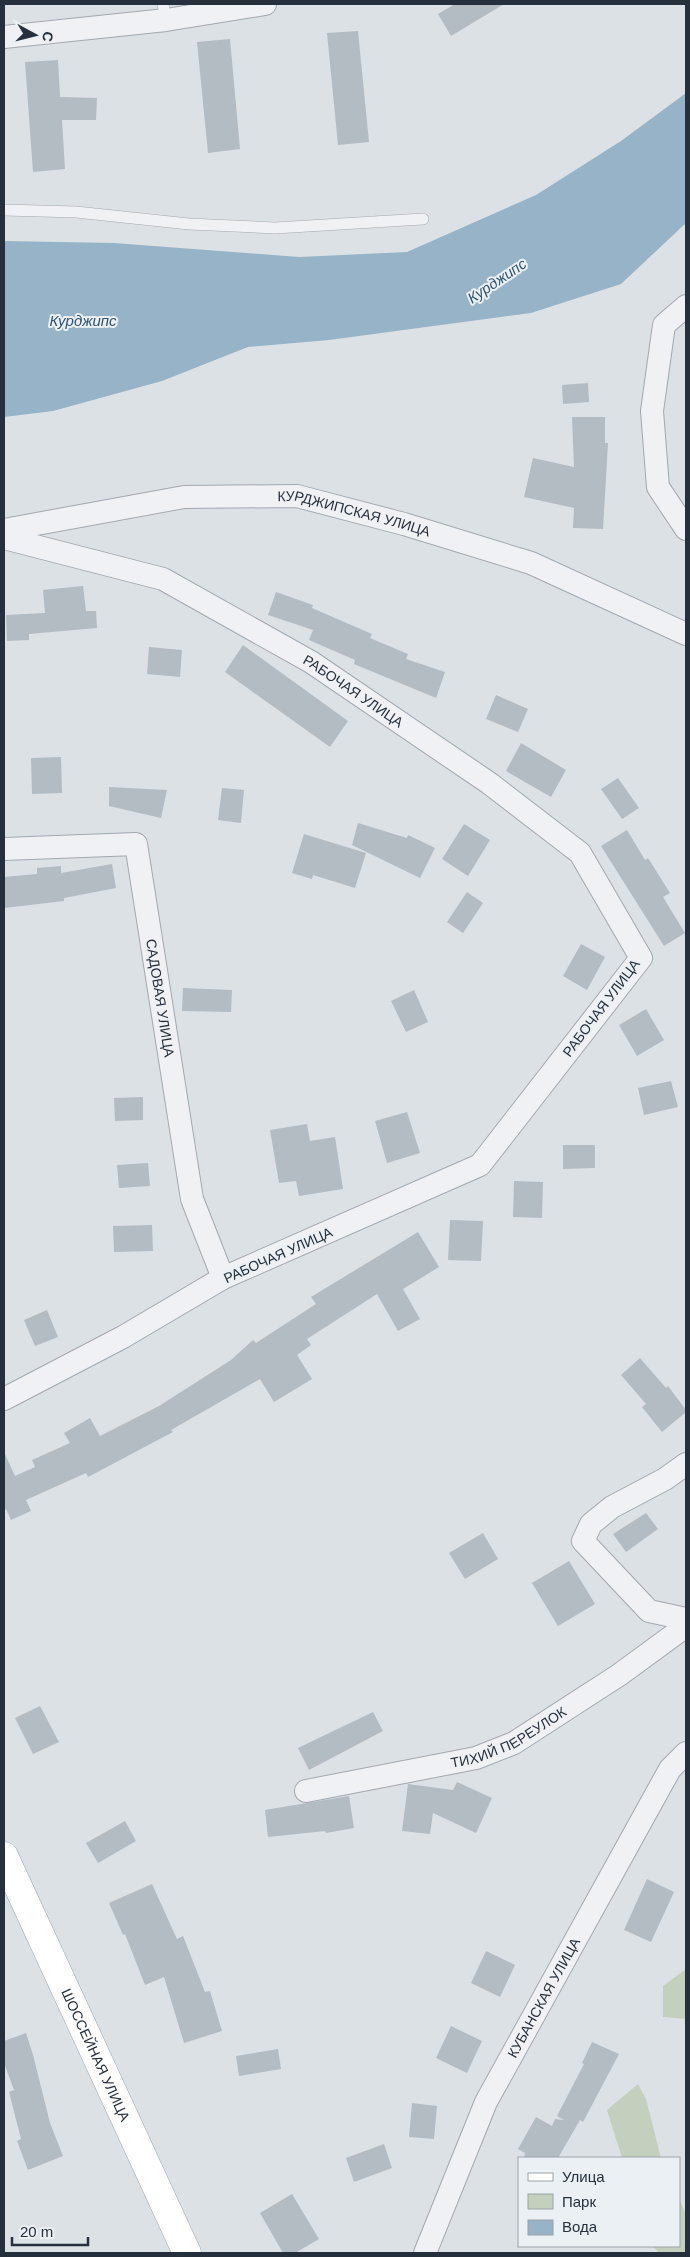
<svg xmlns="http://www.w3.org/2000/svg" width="690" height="2257" font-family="Helvetica,sans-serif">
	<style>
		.green { fill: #c4d0bd }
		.water { fill: #96b3c7 }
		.building { fill: #b3bbc3 }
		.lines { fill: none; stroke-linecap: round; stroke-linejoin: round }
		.service-casing { stroke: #a2a8b0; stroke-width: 12 }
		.minor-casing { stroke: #a2a8b0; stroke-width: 24 }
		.primary-casing { stroke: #9ba7b2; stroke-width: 29 }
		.service { stroke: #eff1f5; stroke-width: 11 }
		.minor { stroke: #eff1f5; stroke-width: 22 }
		.primary { stroke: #fff; stroke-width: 28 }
		.labels { text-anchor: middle; stroke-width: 4; stroke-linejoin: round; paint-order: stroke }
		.street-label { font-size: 14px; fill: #26303c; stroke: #ebf0f4 }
		.water-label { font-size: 15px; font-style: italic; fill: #305370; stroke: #ebf0f4 }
	</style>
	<rect width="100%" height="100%" fill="#dce1e6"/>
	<path class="green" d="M 686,1969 L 686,2019 L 663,2017 L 663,1986 Z
		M 638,2084 L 646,2099 L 661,2158 L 622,2158 L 607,2110 Z
		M 679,2199 L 686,2214 L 686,2253 L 659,2253 L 653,2246 L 679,2246 Z"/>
	<path class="water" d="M 686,93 L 686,223 L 621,284 L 531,313 L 329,340 L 248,347 L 162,381 L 53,411 L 4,417 L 4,241 L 114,243 L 299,257 L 407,252 L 536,195 L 621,141 Z"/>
	<path class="building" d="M 455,4 L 504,4 L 451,36 L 438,14 Z
		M 358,31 L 369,142 L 338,145 L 327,33 Z
		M 230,39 L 240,149 L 208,153 L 197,42 Z
		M 58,60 L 60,97 L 97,98 L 96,120 L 62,120 L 65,169 L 33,172 L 25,62 Z
		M 588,383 L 589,402 L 563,404 L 562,385 Z
		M 572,417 L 605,417 L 605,443 L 608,443 L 603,529 L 573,528 L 574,508 L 524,497 L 533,458 L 574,467 Z
		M 83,586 L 86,611 L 96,611 L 97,628 L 29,634 L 29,640 L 7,641 L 6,615 L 45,613 L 43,590 Z
		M 276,592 L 313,605 L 312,608 L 372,634 L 370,638 L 408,654 L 406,659 L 445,672 L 436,698 L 354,664 L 355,660 L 309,640 L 313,630 L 268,615 Z
		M 243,645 L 348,721 L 330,747 L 225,672 Z
		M 149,647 L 182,650 L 180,677 L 147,674 Z
		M 496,695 L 528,709 L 518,732 L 486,719 Z
		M 521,743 L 566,770 L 551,797 L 506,771 Z
		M 61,757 L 62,793 L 32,794 L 31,758 Z
		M 618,778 L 639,808 L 622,819 L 601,789 Z
		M 109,787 L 167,790 L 161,818 L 109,806 Z
		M 222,788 L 244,790 L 241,823 L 218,820 Z
		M 358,823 L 407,838 L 408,835 L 435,848 L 420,878 L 352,845 Z
		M 464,824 L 490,840 L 468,876 L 442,859 Z
		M 627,830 L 645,860 L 648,858 L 670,893 L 663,897 L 685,933 L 664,946 L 601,846 Z
		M 304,834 L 366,853 L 355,888 L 313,875 L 312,879 L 292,873 Z
		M 112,864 L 116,888 L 64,898 L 64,901 L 4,908 L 4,877 L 37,874 L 37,868 L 61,866 L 61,873 Z
		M 467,892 L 483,903 L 463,933 L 447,922 Z
		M 581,944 L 605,957 L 587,990 L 563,976 Z
		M 183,988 L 232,990 L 231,1012 L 182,1011 Z
		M 414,990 L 428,1022 L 406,1032 L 391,1001 Z
		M 646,1009 L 664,1040 L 637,1056 L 619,1025 Z
		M 671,1081 L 678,1107 L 644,1115 L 638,1088 Z
		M 143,1097 L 143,1120 L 115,1121 L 114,1098 Z
		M 407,1112 L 420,1153 L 387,1163 L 375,1121 Z
		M 307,1124 L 310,1141 L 335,1137 L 343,1189 L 299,1196 L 296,1181 L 279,1183 L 270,1130 Z
		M 563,1145 L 595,1145 L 595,1168 L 563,1169 Z
		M 148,1163 L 150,1186 L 119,1188 L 117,1165 Z
		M 514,1181 L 543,1182 L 542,1218 L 513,1217 Z
		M 450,1220 L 483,1221 L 481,1261 L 448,1260 Z
		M 152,1225 L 153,1251 L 114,1252 L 113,1226 Z
		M 418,1232 L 439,1267 L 403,1289 L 420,1319 L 398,1331 L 377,1294 L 307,1339 L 311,1345 L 297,1355 L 312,1379 L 274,1402 L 260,1379 L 171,1430 L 173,1432 L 88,1477 L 86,1473 L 26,1500 L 31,1511 L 11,1520 L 6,1509 L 4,1510 L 4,1452 L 15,1476 L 35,1467 L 32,1460 L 70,1443 L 64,1433 L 90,1418 L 100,1436 L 159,1406 L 231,1360 L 253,1340 L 256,1343 L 316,1304 L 311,1297 Z
		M 47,1310 L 58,1337 L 35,1346 L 24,1320 Z
		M 640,1358 L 666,1388 L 668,1386 L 686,1410 L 686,1412 L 662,1432 L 642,1407 L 646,1404 L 621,1375 Z
		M 646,1513 L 658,1529 L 626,1552 L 613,1534 Z
		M 483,1533 L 498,1559 L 465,1579 L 449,1553 Z
		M 569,1561 L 595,1604 L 558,1626 L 532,1583 Z
		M 40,1706 L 59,1742 L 33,1754 L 15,1718 Z
		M 373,1712 L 383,1731 L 309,1770 L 298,1748 Z
		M 457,1782 L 492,1798 L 476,1833 L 433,1813 L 430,1834 L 402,1831 L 408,1784 L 453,1790 Z
		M 349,1796 L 354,1828 L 326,1833 L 325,1831 L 268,1837 L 265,1810 Z
		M 125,1821 L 136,1841 L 98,1863 L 86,1843 Z
		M 647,1879 L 674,1892 L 651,1942 L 624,1930 Z
		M 152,1884 L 177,1939 L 183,1936 L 205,1992 L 210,1991 L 222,2031 L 184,2043 L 164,1977 L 145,1985 L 125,1934 L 123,1935 L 109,1903 Z
		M 486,1951 L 515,1965 L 500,1997 L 471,1983 Z
		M 451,2026 L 482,2041 L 467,2073 L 436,2058 Z
		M 26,2033 L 33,2055 L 50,2123 L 63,2156 L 28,2170 L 17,2141 L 21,2139 L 9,2092 L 14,2090 L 4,2063 L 4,2041 Z
		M 592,2042 L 619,2054 L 583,2122 L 580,2120 L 558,2158 L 524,2158 L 525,2153 L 518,2149 L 536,2117 L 552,2126 L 555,2119 L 564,2120 L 557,2116 L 584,2064 L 582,2063 Z
		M 278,2049 L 281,2069 L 239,2076 L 236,2056 Z
		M 412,2103 L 437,2106 L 434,2139 L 409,2137 Z
		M 384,2144 L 392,2168 L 354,2182 L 346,2158 Z
		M 292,2194 L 319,2239 L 295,2253 L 283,2253 L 260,2213 Z"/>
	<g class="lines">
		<g class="service-casing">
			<path id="service" d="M 163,4 L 166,20
				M 4,210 L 76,212 L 189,224 L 275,228 L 423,219"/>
		</g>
		<g class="minor-casing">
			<g id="minor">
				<path d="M 4,37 L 166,20 L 265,4"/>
				<path d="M 686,306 L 664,325 L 652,411 L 658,487 L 686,529"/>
				<path id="s1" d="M 4,530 L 184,497 L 297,496 L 404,524 L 531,563 L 686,634"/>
				<path id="s2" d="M 4,538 L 163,579 L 311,662 L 489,783 L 580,853 L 641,958 L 480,1165 L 223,1278 L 123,1337 L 4,1399"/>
				<path id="s3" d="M 4,849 L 136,844 L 192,1199 L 223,1278"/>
				<path d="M 686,1464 L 665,1479 L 612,1507 L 591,1524 L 583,1541 L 649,1611 L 686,1619"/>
				<path id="s4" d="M 306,1791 L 476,1758 L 514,1743 L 619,1675 L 686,1626"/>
				<path id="s5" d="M 425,2253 L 486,2102 L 670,1769 L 686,1753"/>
			</g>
		</g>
		<g class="primary-casing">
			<g id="primary">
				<path id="s6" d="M 4,1856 L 187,2253"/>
			</g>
		</g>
		<use href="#service" class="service"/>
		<use href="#minor" class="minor"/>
		<use href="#primary" class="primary"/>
	</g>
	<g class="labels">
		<g class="street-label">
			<text dy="5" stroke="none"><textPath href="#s1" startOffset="355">КУРДЖИПСКАЯ УЛИЦА</textPath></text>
			<text dy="5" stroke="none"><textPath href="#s2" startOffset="385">РАБОЧАЯ УЛИЦА</textPath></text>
			<text dy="5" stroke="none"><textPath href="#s3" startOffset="288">САДОВАЯ УЛИЦА</textPath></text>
			<text transform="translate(601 1008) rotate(-53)" y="5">РАБОЧАЯ УЛИЦА</text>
			<text transform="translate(278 1255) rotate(-24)" y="5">РАБОЧАЯ УЛИЦА</text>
			<text dy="5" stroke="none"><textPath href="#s4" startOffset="211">ТИХИЙ ПЕРЕУЛОК</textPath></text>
			<text dy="5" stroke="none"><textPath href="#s5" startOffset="282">КУБАНСКАЯ УЛИЦА</textPath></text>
			<text dy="5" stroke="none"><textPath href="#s6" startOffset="219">ШОССЕЙНАЯ УЛИЦА</textPath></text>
		</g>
		<g class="water-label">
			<text transform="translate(497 281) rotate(-34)" y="5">Курджипс</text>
			<text x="83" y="326">Курджипс</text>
		</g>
	</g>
	<rect width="690" height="2257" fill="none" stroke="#26303c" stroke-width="10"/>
	<rect x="518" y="2157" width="162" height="90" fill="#ebf0f4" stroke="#9ca3aa"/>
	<rect x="528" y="2173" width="25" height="8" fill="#ffffff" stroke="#9ca3aa"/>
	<text x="562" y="2182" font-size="15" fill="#26303c">Улица</text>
	<rect x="528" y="2194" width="25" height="15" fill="#c4d0bd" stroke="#9ca3aa"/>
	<text x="562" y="2207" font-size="15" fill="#26303c">Парк</text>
	<rect x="528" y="2220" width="25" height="15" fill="#96b3c7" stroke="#9ca3aa"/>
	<text x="562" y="2232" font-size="15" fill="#26303c">Вода</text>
	<g transform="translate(35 35) rotate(97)" stroke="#ebf0f4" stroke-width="4" paint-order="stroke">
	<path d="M0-4L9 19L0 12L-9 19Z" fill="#26303c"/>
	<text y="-8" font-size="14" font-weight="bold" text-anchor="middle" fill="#26303c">С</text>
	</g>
	<path d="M12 2237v8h76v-8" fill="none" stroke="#26303c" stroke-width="2.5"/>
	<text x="20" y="2237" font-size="15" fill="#26303c" stroke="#ebf0f4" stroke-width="4" paint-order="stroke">20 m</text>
</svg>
